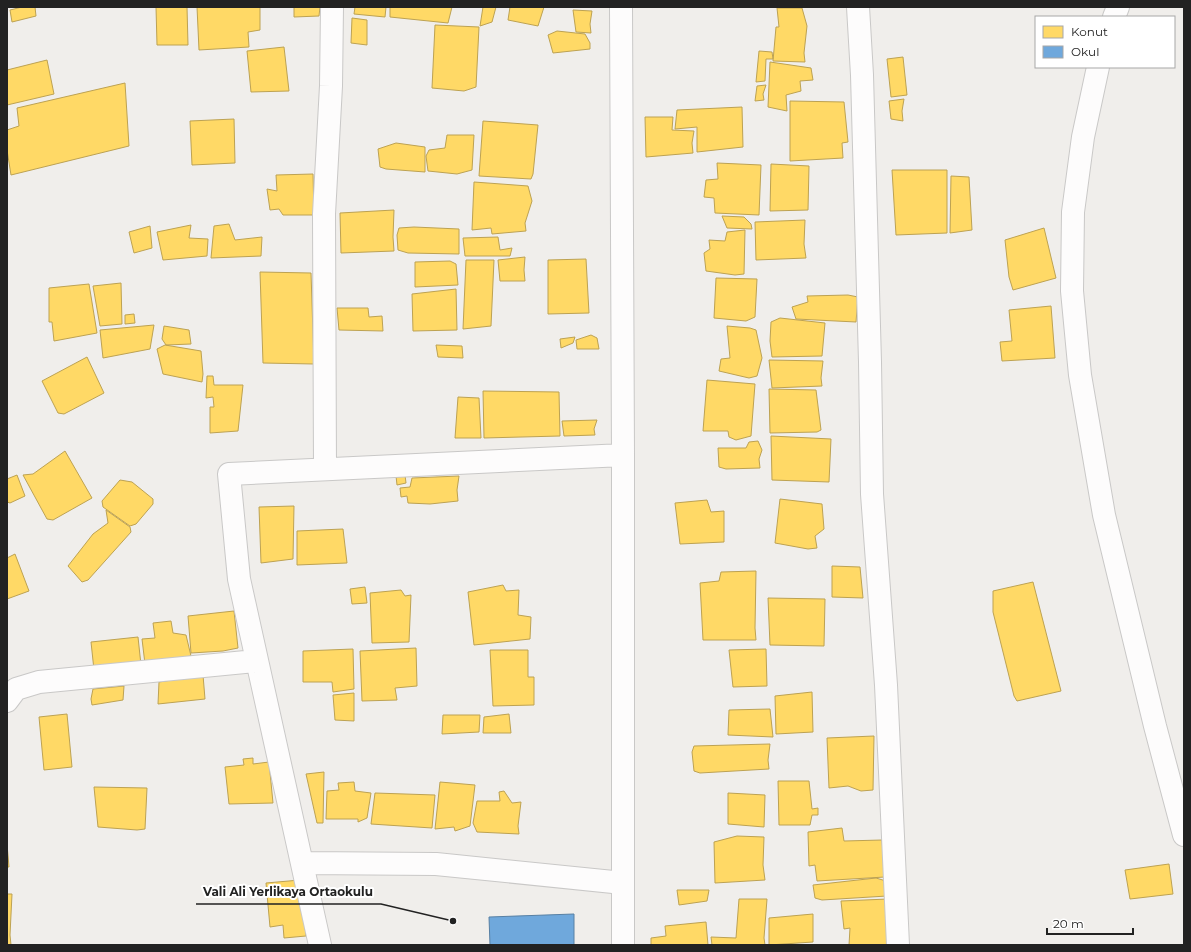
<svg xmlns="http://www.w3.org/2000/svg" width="1191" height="952" font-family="Montserrat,sans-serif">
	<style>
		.homes { fill: #ffd966; stroke: #bda252 }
		.schools { fill: #6fa8dc; stroke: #5880a4 }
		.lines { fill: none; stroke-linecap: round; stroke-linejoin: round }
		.minor-casing { stroke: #c9c8c7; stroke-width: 24 }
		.minor { stroke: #fdfcfc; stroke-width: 22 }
		.leader { fill: none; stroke: #222; stroke-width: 1.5 }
		.callout-dot { fill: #222; stroke: #fff; stroke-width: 1.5 }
		.callout-label { font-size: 12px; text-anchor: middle; font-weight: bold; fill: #222; stroke: #fff; stroke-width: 4; stroke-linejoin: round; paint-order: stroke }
	</style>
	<rect width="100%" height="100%" fill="#f0eeeb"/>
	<path class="homes" d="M 22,7 L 35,7 L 36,16 L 12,22 L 10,10 Z
		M 156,7 L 187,7 L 188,45 L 157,45 Z
		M 197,7 L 260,7 L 260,30 L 248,32 L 249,47 L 199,50 Z
		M 294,7 L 320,7 L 319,16 L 294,17 Z
		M 355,7 L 386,7 L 385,17 L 354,14 Z
		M 390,7 L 452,7 L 448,23 L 390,17 Z
		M 483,7 L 496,7 L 492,22 L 480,26 Z
		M 510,7 L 544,7 L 538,26 L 508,20 Z
		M 777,8 L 802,8 L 807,26 L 804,53 L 805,62 L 773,61 L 776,27 L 779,27 Z
		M 573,10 L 592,11 L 590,24 L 591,33 L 576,32 Z
		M 352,18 L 367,20 L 367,45 L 351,43 Z
		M 435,25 L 479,27 L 476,87 L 464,91 L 432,88 Z
		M 557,31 L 585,34 L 590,43 L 590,49 L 553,53 L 548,35 Z
		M 284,47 L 289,91 L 251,92 L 247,51 Z
		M 759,51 L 772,52 L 773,59 L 766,59 L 765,81 L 756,82 Z
		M 903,57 L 907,95 L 891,97 L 887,59 Z
		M 47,60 L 54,94 L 7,105 L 7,70 Z
		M 770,62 L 811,68 L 813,80 L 800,81 L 801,91 L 786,95 L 787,111 L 768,107 Z
		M 125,83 L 129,146 L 11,175 L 7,150 L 7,130 L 19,126 L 17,108 Z
		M 766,85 L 763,94 L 764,100 L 755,101 L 757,86 Z
		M 904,99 L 902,111 L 903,121 L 891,119 L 889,101 Z
		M 790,101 L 844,102 L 848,142 L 842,143 L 843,158 L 790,161 Z
		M 742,107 L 743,147 L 697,152 L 697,127 L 675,129 L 677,110 Z
		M 645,117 L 673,117 L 672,130 L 694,131 L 692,143 L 693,153 L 646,157 Z
		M 234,119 L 235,163 L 192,165 L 190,121 Z
		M 483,121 L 538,125 L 533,174 L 531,179 L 479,176 Z
		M 447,135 L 474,135 L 472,170 L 457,174 L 428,171 L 426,156 L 429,150 L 445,148 Z
		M 396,143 L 425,147 L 425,172 L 386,169 L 380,167 L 378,149 Z
		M 717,163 L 761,165 L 759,215 L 715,213 L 714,198 L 704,197 L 706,180 L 718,179 Z
		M 771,164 L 809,166 L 808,210 L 770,211 Z
		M 892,170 L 947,170 L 947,233 L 896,235 Z
		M 313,174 L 314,215 L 283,215 L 279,209 L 270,210 L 267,189 L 277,191 L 276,175 Z
		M 951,176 L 969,177 L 972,230 L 950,233 Z
		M 474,182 L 528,186 L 532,201 L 525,223 L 526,231 L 492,234 L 491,228 L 472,230 Z
		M 394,210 L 393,237 L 394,251 L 341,253 L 340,213 Z
		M 722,216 L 744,217 L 751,224 L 752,229 L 727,228 Z
		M 805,220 L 804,244 L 806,258 L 756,260 L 755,222 Z
		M 229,224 L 235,240 L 262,237 L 261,256 L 211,258 L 214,226 Z
		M 191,225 L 189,238 L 208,239 L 207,256 L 163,260 L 157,232 Z
		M 150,226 L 152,248 L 134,253 L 129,232 Z
		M 414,227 L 459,229 L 459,254 L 408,253 L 398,250 L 397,235 L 399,228 Z
		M 1044,228 L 1056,278 L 1013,290 L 1009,277 L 1005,240 Z
		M 745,230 L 744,274 L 735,275 L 706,271 L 704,253 L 710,249 L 709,240 L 725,241 L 727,232 Z
		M 498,237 L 500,250 L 512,248 L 510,256 L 465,256 L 463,238 Z
		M 525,257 L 524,270 L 525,281 L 500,281 L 498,260 Z
		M 586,259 L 589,313 L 548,314 L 548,260 Z
		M 466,260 L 494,260 L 491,326 L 463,329 Z
		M 450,261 L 456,264 L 458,285 L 415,287 L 415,262 Z
		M 260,272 L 311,273 L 314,364 L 263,363 Z
		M 716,278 L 757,279 L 755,317 L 746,321 L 714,318 Z
		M 121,283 L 122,324 L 100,326 L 93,286 Z
		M 89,284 L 97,333 L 54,341 L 52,322 L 49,322 L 49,288 Z
		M 456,289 L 457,330 L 413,331 L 412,294 Z
		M 848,295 L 858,297 L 856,322 L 796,319 L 792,307 L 808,302 L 807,296 Z
		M 1051,306 L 1055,358 L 1002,361 L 1000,342 L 1012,341 L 1009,310 Z
		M 337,308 L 368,308 L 369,317 L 382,316 L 383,331 L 339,330 Z
		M 134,314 L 135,323 L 125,324 L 125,315 Z
		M 780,318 L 825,323 L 822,356 L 772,357 L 770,341 L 771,322 Z
		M 154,325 L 150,349 L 103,358 L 100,330 Z
		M 164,326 L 189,330 L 191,344 L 166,345 L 162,339 Z
		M 727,326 L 750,328 L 756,330 L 762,358 L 757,376 L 749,378 L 719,371 L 721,359 L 730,358 Z
		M 591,335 L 597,338 L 599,349 L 577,349 L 576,340 Z
		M 575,337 L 573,343 L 561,348 L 560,339 Z
		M 165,345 L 201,351 L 203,374 L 202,382 L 163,374 L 157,349 Z
		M 436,345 L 462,346 L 463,358 L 438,357 Z
		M 87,357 L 104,393 L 64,414 L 58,413 L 42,381 Z
		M 769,360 L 823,361 L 821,378 L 822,386 L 772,388 Z
		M 207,376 L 213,376 L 214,385 L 243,385 L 238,431 L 210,433 L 210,407 L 214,407 L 213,397 L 206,398 Z
		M 707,380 L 755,384 L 751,436 L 736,440 L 729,437 L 728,431 L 703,431 Z
		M 769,389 L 816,390 L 821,430 L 817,432 L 770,433 Z
		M 483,391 L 559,392 L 560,436 L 484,438 Z
		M 458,397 L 479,398 L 481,438 L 455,438 Z
		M 597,420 L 594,429 L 595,435 L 564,436 L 562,421 Z
		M 771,436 L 831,439 L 829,482 L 772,480 Z
		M 758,441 L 762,450 L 759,459 L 760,468 L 726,469 L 719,467 L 718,448 L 746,448 L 749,442 Z
		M 65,451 L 92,498 L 53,520 L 47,519 L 23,475 L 33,474 Z
		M 17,475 L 25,496 L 10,503 L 7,502 L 7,479 Z
		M 405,475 L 406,483 L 397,485 L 396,476 Z
		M 459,476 L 457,490 L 458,501 L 430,504 L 408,503 L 407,496 L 401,497 L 400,488 L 410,487 L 412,478 Z
		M 120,480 L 132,482 L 153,499 L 153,504 L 136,524 L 130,526 L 103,507 L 102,501 Z
		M 780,499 L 822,504 L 824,529 L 815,536 L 817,548 L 808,549 L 775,543 Z
		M 707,500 L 711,512 L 724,511 L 724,542 L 680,544 L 675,503 Z
		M 294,506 L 293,559 L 261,563 L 259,507 Z
		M 106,510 L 130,527 L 131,532 L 88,580 L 82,582 L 68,566 L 93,534 L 108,523 Z
		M 343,529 L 347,563 L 297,565 L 297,531 Z
		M 15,554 L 29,591 L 7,599 L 7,558 Z
		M 832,566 L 860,567 L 863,598 L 832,597 Z
		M 756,571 L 755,628 L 756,640 L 703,640 L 700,583 L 719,581 L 721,572 Z
		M 1033,582 L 1061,691 L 1017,701 L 1014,696 L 993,612 L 993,591 Z
		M 503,585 L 506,591 L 519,590 L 518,615 L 531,617 L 530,639 L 474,645 L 468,592 Z
		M 365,587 L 367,603 L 352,604 L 350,589 Z
		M 401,590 L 405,596 L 411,595 L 409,642 L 372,643 L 370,593 Z
		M 768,598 L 825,599 L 824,646 L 770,645 Z
		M 234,611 L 238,648 L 223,651 L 191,653 L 188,616 Z
		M 171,621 L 173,633 L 186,635 L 191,656 L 145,664 L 142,639 L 155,638 L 153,623 Z
		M 138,637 L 141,665 L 94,670 L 91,642 Z
		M 416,648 L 417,686 L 395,688 L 397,700 L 362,701 L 360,651 Z
		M 353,649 L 354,689 L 333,692 L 332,682 L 303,682 L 303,651 Z
		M 766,649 L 767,686 L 733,687 L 729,650 Z
		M 490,650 L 528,650 L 528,677 L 534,677 L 534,705 L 493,706 Z
		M 203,675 L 205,699 L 158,704 L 159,682 Z
		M 124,686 L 123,700 L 92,705 L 91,699 L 93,689 Z
		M 812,692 L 813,732 L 776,734 L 775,696 Z
		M 354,693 L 354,721 L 335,720 L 333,695 Z
		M 770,709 L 773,737 L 728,735 L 729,710 Z
		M 67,714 L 72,767 L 44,770 L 39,717 Z
		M 509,714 L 511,733 L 483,733 L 484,717 Z
		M 443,715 L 480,715 L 479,732 L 442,734 Z
		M 874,736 L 873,790 L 861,791 L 848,786 L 829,788 L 827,738 Z
		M 770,744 L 768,760 L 769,769 L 700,773 L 694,771 L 692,752 L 694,746 Z
		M 253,758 L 253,764 L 269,762 L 273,803 L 229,804 L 225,767 L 244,765 L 243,759 Z
		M 324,772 L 323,823 L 317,823 L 306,774 Z
		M 778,781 L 809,781 L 812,809 L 818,808 L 818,815 L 812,815 L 810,825 L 779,825 Z
		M 354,782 L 355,791 L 371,793 L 367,818 L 358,822 L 358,819 L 326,819 L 327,791 L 339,790 L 338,783 Z
		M 440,782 L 475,785 L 470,826 L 455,831 L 454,827 L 435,829 Z
		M 94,787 L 147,788 L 145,829 L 137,830 L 98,827 Z
		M 504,791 L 512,803 L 521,802 L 518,826 L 519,834 L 477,832 L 473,823 L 477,801 L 500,801 L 499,792 Z
		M 375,793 L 435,795 L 432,828 L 371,824 Z
		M 728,793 L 765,795 L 764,827 L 728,824 Z
		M 842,828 L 844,841 L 882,840 L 885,877 L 817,881 L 815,865 L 809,866 L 808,832 Z
		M 737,836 L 764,837 L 763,865 L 765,880 L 715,883 L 714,842 Z
		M 7,844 L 9,867 L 7,867 Z
		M 1169,864 L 1173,894 L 1130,899 L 1125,870 Z
		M 876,878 L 886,881 L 887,896 L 822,900 L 815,898 L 813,885 Z
		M 300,880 L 306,936 L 284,938 L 283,925 L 270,927 L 266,883 Z
		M 677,890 L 709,890 L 707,901 L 679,905 Z
		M 7,894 L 12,894 L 10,935 L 11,945 L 7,945 Z
		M 739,899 L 767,899 L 764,938 L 765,945 L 712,945 L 711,937 L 736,938 Z
		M 888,899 L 889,945 L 849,945 L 850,928 L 844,929 L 841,901 Z
		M 813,914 L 813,942 L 769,945 L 769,918 Z
		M 706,922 L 708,945 L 651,945 L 651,938 L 666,936 L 665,926 Z"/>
	<path class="schools" d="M 574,914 L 574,945 L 490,945 L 489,917 Z"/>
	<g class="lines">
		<g class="minor-casing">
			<path id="minor" d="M 621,7 L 623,455 L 623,945
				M 858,7 L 862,75 L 870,362 L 872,494 L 886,685 L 898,945
				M 1114,17 L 1118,7
				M 1098,67 L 1083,137 L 1073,212 L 1072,291 L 1080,375 L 1104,515 L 1155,726 L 1184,835
				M 325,469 L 324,214 L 331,86 L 332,7
				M 7,701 L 16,689 L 39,682 L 256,661
				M 302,863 L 436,864 L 623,883
				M 320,945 L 239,579 L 229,474 L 623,455"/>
		</g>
		<use href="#minor" class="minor"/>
	</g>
	<path class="leader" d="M453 921L381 904H196"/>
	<circle class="callout-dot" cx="453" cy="921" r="4"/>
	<g class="callout-label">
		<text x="288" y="896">Vali Ali Yerlikaya Ortaokulu</text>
	</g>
	<rect width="1191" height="952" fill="none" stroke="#222222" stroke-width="16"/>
	<rect x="1035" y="16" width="140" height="52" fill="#ffffff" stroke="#a7a7a7"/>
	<rect x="1043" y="26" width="20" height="12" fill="#ffd966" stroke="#a7a7a7"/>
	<text x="1071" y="36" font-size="12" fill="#222222">Konut</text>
	<rect x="1043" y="46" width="20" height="12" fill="#6fa8dc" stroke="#a7a7a7"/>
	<text x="1071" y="56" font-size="12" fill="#222222">Okul</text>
	<path d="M1047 928v6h86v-6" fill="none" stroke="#222222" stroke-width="2"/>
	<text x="1053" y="928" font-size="12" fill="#222222" stroke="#ffffff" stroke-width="3" paint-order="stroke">20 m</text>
</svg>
